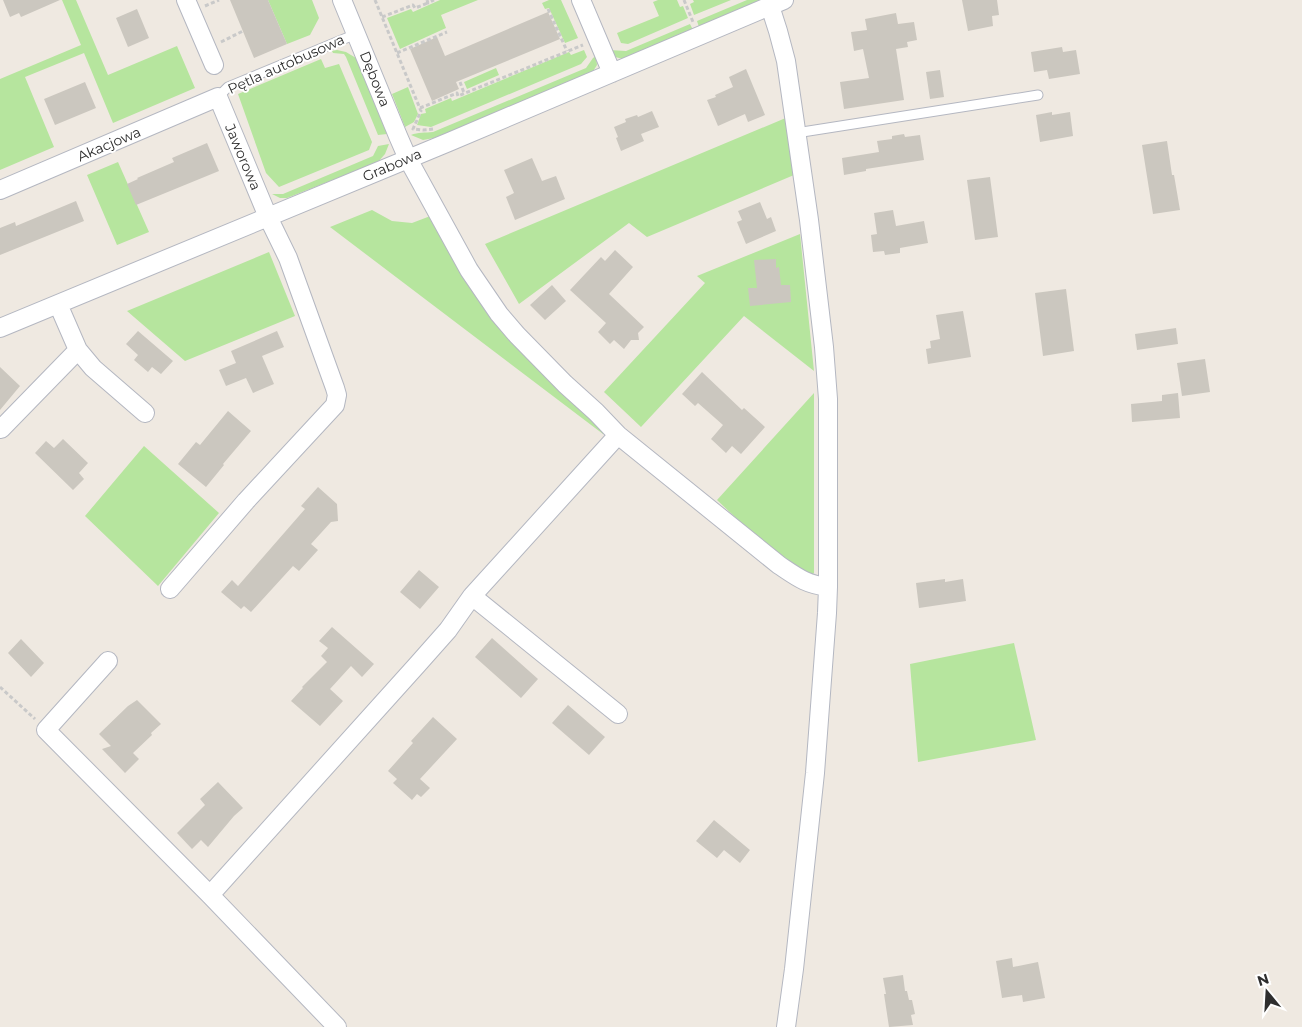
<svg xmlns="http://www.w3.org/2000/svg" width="1302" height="1027" font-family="Montserrat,sans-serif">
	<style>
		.green { fill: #b6e59e }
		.building { fill: #cbc7bf }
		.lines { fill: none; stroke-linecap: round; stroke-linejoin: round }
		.service-casing { stroke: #b4b7c1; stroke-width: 11 }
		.minor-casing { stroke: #b4b7c1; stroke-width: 20 }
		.path { stroke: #c9c9c9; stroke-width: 3; stroke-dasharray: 4 2.5; stroke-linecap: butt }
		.service { stroke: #fff; stroke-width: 9 }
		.minor { stroke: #fff; stroke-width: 18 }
		.labels { text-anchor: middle; stroke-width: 4; stroke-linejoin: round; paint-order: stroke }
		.street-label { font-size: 14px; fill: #2e2e2e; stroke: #fff }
	</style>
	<rect width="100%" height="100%" fill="#efe9e1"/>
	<path class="green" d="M 62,0 L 76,0 L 108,75 L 177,46 L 195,88 L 113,123 L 84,53 L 25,77 L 54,147 L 0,170 L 0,79 L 81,45 Z
		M 268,0 L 312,0 L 319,18 L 310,35 L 287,44 Z
		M 440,0 L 478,0 L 441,15 L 446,28 L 400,49 L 387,18 L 411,9 L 413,12 Z
		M 549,0 L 561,0 L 578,38 L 565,43 L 549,8 L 545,9 L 542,3 Z
		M 658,0 L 677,0 L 680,7 L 683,6 L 688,18 L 628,44 L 621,43 L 617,33 L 659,16 L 653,2 Z
		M 693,0 L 731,0 L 694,15 L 690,4 L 694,2 Z
		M 747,0 L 763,0 L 699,27 L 697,21 Z
		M 690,24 L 693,30 L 623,59 L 615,57 L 609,50 L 626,51 Z
		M 337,50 L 346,52 L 356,58 L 387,134 L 378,135 L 346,57 L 344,54 L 333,53 L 332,51 Z
		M 584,50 L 587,57 L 581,64 L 431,127 L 417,125 L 421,114 L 426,113 L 425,109 L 451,98 L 452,101 L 569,52 L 571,55 Z
		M 596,56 L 597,65 L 592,73 L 434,138 L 423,140 L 411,135 C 418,132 425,133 433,132 L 586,68 L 593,58 Z
		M 321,59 L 325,68 L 339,64 L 372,142 L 369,150 L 279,187 L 266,173 L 238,94 Z
		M 496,68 L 499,75 L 467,89 L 464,82 Z
		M 408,87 L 418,114 L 414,122 L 405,127 L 392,94 Z
		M 788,117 L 794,175 L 647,237 L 629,223 L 519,304 L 485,244 Z
		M 389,144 L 385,154 L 378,162 L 287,198 L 280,198 L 272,194 L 283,194 L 373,156 L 378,146 Z
		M 118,162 L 149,232 L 117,245 L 87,175 Z
		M 372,210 L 392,221 L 412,223 L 433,215 L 481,301 L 603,426 L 603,434 L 330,227 Z
		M 800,234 L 814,371 L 744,316 L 641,427 L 604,392 L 705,283 L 697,276 Z
		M 269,252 L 295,316 L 185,361 L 127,311 Z
		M 814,393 L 814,573 L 808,578 L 779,559 L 717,500 Z
		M 144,446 L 219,513 L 158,586 L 85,516 Z
		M 1014,643 L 1036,740 L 918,762 L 910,664 Z"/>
	<path class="building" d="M 3,0 L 60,0 L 21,17 L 19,13 L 10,17 Z
		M 230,0 L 268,0 L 287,44 L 254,58 Z
		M 962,0 L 997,0 L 999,15 L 992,16 L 993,26 L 968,31 Z
		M 137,9 L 149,38 L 128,47 L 116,18 Z
		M 548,12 L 560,39 L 456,82 L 459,89 L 432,101 L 410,49 L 437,37 L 445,56 Z
		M 896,13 L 898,24 L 914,22 L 917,40 L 907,42 L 908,47 L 896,49 L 904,100 L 844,109 L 840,82 L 869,78 L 863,49 L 854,51 L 851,32 L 867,30 L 865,19 Z
		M 1062,47 L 1063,52 L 1076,50 L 1080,74 L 1049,79 L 1047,70 L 1034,72 L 1031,52 Z
		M 746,69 L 765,115 L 748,122 L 745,114 L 718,126 L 707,100 L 716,97 L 715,95 L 733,87 L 729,77 Z
		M 940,70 L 944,97 L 930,99 L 926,72 Z
		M 85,82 L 96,108 L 55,125 L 44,99 Z
		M 652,111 L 659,127 L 641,134 L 644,141 L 621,151 L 616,138 L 618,137 L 614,127 L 626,122 L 625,119 L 637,115 L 638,117 Z
		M 1052,112 L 1052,115 L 1070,112 L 1073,136 L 1040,142 L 1036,115 Z
		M 904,134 L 905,137 L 920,135 L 924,160 L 866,169 L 866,171 L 844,175 L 842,158 L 879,152 L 877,141 L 892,139 L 892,136 Z
		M 1167,141 L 1172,175 L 1174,175 L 1180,210 L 1153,214 L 1142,145 Z
		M 207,143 L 219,171 L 136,205 L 127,184 L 138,179 L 137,178 L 174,162 L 172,158 Z
		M 532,158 L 542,181 L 556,176 L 565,199 L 515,220 L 506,197 L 514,193 L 504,170 Z
		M 990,177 L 998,237 L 975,240 L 967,180 Z
		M 76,201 L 84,221 L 0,255 L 0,228 L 15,222 L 16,226 Z
		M 760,202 L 767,219 L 771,217 L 776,231 L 746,244 L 737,222 L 742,220 L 738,211 Z
		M 893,210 L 896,226 L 924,221 L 928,243 L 900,248 L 900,253 L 885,255 L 884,251 L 873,252 L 871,235 L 877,234 L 874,213 Z
		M 615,250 L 633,267 L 609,294 L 644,327 L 638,333 L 639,340 L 631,340 L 624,349 L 614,340 L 610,344 L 598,332 L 606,323 L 570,290 L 601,257 L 605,261 Z
		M 776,259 L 776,268 L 779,267 L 781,285 L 790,285 L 791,302 L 750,306 L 748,288 L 757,288 L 754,260 Z
		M 552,285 L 566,301 L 545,320 L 530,305 Z
		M 1066,289 L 1074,351 L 1043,356 L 1035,293 Z
		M 963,311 L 971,357 L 928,364 L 926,349 L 931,348 L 930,341 L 940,339 L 936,315 Z
		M 1176,328 L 1178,344 L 1137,350 L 1135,334 Z
		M 138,331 L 173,361 L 161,374 L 152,367 L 148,372 L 134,360 L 138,355 L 126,344 Z
		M 277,331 L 284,347 L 262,356 L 274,384 L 253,393 L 246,378 L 226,386 L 219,370 L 236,363 L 231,351 Z
		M 1205,359 L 1210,392 L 1182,396 L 1177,363 Z
		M 0,367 L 20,386 L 0,410 Z
		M 702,372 L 742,410 L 744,408 L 765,427 L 741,454 L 732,446 L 726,453 L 711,439 L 723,425 L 698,403 L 695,406 L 682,394 Z
		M 1178,393 L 1180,418 L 1132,422 L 1131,404 L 1162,401 L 1162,395 Z
		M 228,411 L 251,431 L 223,464 L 224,465 L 206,487 L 178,464 L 196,442 L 200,445 Z
		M 63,439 L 88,463 L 79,473 L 84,479 L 73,490 L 35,453 L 46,441 L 54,448 Z
		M 318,487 L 337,504 L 338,521 L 331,522 L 311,544 L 318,550 L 299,571 L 293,566 L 251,612 L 244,606 L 241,609 L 221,592 L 232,580 L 238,586 L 305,509 L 301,506 Z
		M 419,570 L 439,587 L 420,609 L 400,592 Z
		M 945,579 L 945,582 L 963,579 L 966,601 L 919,608 L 916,583 Z
		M 332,627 L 374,664 L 362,677 L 351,666 L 330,689 L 343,701 L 320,726 L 291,701 L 303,688 L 302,687 L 327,662 L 321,656 L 328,648 L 319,641 Z
		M 492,638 L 538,679 L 521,698 L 475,657 Z
		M 21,639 L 44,663 L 31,677 L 8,653 Z
		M 137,700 L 161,724 L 151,733 L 152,735 L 133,753 L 139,759 L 125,773 L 102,749 L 111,746 L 99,734 L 128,706 Z
		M 568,705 L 605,737 L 589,755 L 552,723 Z
		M 433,717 L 457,739 L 420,779 L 430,788 L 421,797 L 417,794 L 412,800 L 393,783 L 397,779 L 388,771 L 413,743 L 411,741 Z
		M 218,782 L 243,808 L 234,816 L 208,847 L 201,840 L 192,849 L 177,833 L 205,805 L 200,799 Z
		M 714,820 L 750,850 L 740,863 L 724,850 L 717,858 L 696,841 Z
		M 1012,958 L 1013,967 L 1038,962 L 1045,998 L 1023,1002 L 1022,995 L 1002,998 L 996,961 Z
		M 903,975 L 905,991 L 907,991 L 909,1000 L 912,1000 L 915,1014 L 911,1015 L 913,1025 L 889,1027 L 884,994 L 886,994 L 883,978 Z"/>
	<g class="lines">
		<g class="service-casing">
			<path id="service" d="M 218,97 L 228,87 L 356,34
				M 796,133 L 1038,95"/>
		</g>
		<g class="minor-casing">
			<path id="minor" d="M 186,0 L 214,65
				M 342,0 L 398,136 L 408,159 L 469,270 L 499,314 L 517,335 L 565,384 L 596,412 L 618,435 L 779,565 C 797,577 805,584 828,587
				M 581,0 L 612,73
				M 770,6 L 778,31 L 786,61 L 809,220 L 824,347 L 828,399 L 828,587 L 827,613 L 815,773 L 794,969 L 786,1027
				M 0,190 L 218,97 L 268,217 L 288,258 L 335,388 L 337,395 L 335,405 L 246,501 L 170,589
				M 58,304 L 78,350 L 93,368 L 145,413
				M 0,328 L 449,142 L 784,0
				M 1,429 L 78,350
				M 618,435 L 472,596 L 618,714
				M 108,661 L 46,730 L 210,895 L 337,1027
				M 210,895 L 417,665 L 448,630 L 472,596"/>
		</g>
		<path class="path" d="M 375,0 L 421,111 L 413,129 L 423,130 L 433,129
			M 427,0 L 428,3 L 434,0
			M 684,0 L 693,22
			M 205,6 L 219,0
			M 548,9 L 567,51
			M 382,17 L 413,5 L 415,8 L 428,3
			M 221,42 L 243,31
			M 397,53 L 447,32
			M 460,82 L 464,93
			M 420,108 L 457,93 L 458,96 L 583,45
			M 0,687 L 35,719"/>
		<use href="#service" class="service"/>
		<use href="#minor" class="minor"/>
	</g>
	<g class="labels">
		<g class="street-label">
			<text transform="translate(286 64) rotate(-24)" y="5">Pętla autobusowa</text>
			<text transform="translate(375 79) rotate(68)" y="5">Dębowa</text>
			<text transform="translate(109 144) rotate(-23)" y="5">Akacjowa</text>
			<text transform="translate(243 157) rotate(67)" y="5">Jaworowa</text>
			<text transform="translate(392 165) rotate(-23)" y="5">Grabowa</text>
		</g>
	</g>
	<g transform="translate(1267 992) rotate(342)" stroke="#ffffff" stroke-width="4" paint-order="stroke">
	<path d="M0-4L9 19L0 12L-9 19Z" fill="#2e2e2e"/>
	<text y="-8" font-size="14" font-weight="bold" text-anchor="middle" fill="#2e2e2e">N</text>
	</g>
</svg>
